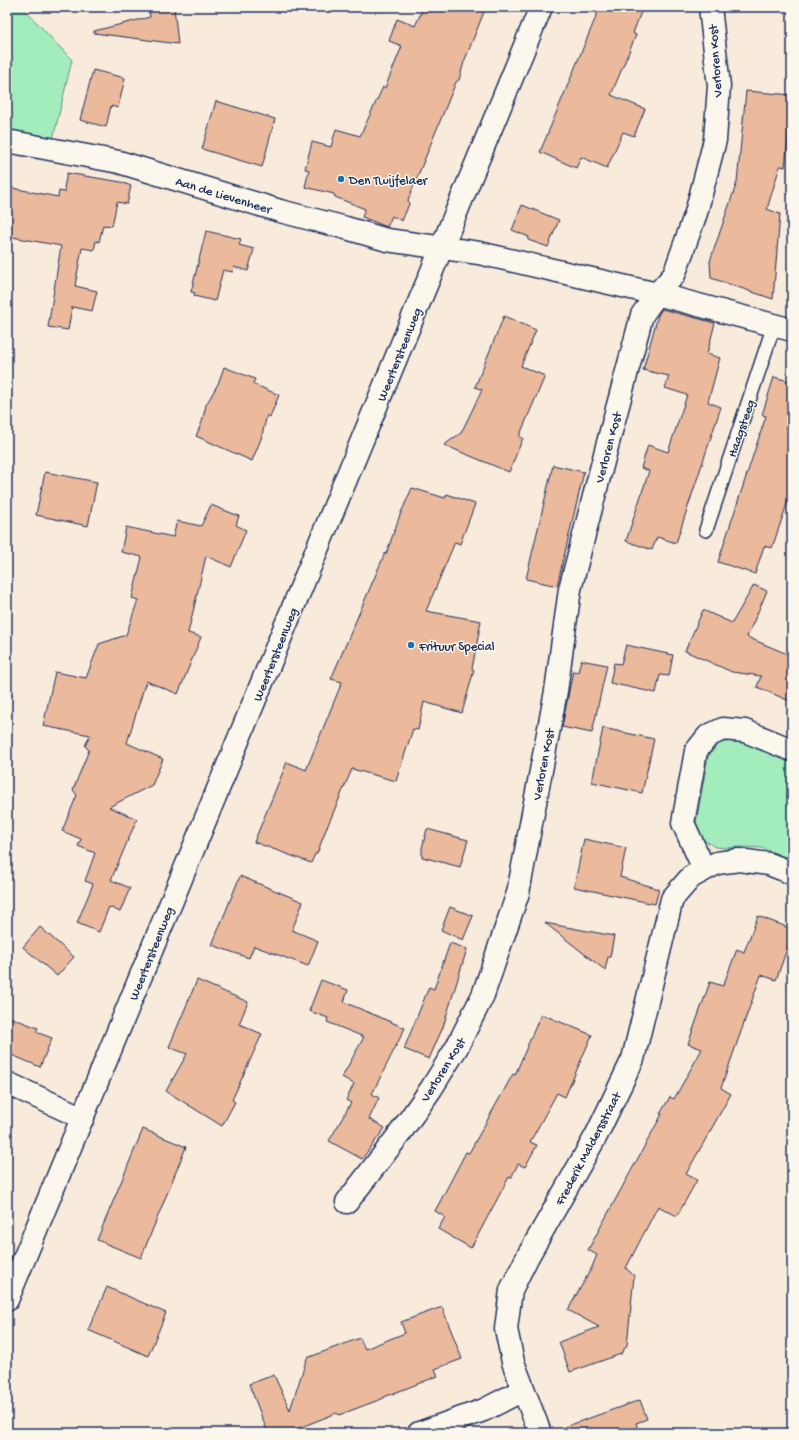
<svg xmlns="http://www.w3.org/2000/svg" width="799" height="1440" font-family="'Gochi Hand',sans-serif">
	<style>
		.green { fill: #a3ecbb; stroke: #5f8e8c }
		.building { fill: #ebb99c; stroke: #1b2f5e }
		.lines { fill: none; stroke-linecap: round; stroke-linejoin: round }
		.service-casing { stroke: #1b2f5e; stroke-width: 16 }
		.minor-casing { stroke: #1b2f5e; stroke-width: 25 }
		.secondary-casing { stroke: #1b2f5e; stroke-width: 25 }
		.service { stroke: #fbf7ec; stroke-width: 13 }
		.minor { stroke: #fbf7ec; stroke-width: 22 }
		.secondary { stroke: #fbf7ec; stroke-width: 22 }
		.poi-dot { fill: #1f6fb2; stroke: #fbf7ec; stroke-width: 1.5 }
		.labels { text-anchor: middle; stroke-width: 3; stroke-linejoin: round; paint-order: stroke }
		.street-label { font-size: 13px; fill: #1b2f5e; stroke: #fbf7ec }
		.poi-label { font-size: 13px; fill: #1b2f5e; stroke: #fbf7ec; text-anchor: start }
	</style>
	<rect width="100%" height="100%" fill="#f8ebdc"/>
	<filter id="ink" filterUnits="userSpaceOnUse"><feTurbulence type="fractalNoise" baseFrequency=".025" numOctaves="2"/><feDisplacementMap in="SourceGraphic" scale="8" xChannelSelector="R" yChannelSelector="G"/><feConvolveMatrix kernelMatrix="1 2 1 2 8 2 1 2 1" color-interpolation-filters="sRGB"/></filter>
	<g filter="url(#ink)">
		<path class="green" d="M 7,7 L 22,7 L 72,60 L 52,143 L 7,134 Z
			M 733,741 L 748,744 L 792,763 L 792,860 L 762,848 L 743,847 L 727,848 L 715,847 L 702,839 L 696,823 L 708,757 L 719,743 Z"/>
		<path class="building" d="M 148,7 L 174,7 L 178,44 L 94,33 L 94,31 L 150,17 Z
			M 424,7 L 486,7 L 464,62 L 459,80 L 456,82 L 408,200 L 409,204 L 402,221 L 392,216 L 387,227 L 362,217 L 365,209 L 335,197 L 334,194 L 305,187 L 309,170 L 305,169 L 312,142 L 331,147 L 336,129 L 360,136 L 383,87 L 385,88 L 402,46 L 389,41 L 397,19 L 415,26 Z
			M 600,7 L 643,7 L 633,33 L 636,35 L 611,95 L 645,109 L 634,136 L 623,132 L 607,168 L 581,157 L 576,168 L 540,152 Z
			M 93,70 L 125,78 L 118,108 L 111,106 L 106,127 L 80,120 Z
			M 746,91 L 792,95 L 792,129 L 789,129 L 785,167 L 780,166 L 767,209 L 780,214 L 773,299 L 711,278 L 710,261 L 737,182 Z
			M 216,101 L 275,119 L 262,167 L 202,149 Z
			M 67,173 L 121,182 L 131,186 L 127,204 L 117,202 L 112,226 L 103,225 L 99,242 L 96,241 L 94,250 L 82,248 L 75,286 L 97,291 L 92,311 L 72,307 L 68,330 L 48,327 L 61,246 L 7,236 L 7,187 L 58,197 L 59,191 L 65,192 L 65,189 L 64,188 Z
			M 522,205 L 559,220 L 548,247 L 528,240 L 529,237 L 512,230 Z
			M 206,231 L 241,239 L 239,245 L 254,249 L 248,271 L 234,267 L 233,272 L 223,270 L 215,301 L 194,296 L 195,293 L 191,292 Z
			M 662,309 L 715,323 L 707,354 L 720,358 L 708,402 L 721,407 L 676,543 L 657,537 L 652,550 L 626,541 L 649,471 L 641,468 L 648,445 L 668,452 L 687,395 L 665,388 L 669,376 L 643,370 L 658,315 Z
			M 504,316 L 536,330 L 521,366 L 545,376 L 519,437 L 523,438 L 509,472 L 444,445 L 461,433 L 482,390 L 475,387 Z
			M 224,367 L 255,379 L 253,384 L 279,395 L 270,417 L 267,415 L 261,439 L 252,461 L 196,436 L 202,422 L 206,405 L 218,384 Z
			M 774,377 L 792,382 L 792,489 L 772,548 L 764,546 L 755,574 L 718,562 L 766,416 L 762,415 Z
			M 553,465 L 584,472 L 557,586 L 526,579 Z
			M 45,472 L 97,482 L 88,526 L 36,515 Z
			M 412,488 L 445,498 L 447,494 L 475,504 L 460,544 L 455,542 L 426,611 L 481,621 L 472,669 L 474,670 L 462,713 L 424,702 L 418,730 L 413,729 L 396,781 L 352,769 L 325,832 L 317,854 L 315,854 L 311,863 L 254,842 L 287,762 L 306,770 L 342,682 L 331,679 L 385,553 L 386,554 L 400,515 Z
			M 211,505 L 239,516 L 236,525 L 246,530 L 231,567 L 206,556 L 188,633 L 201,637 L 178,694 L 146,681 L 127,743 L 163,759 L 152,785 L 109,807 L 137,819 L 111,880 L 130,888 L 120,912 L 109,907 L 99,932 L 77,923 L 93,884 L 85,881 L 95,853 L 78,846 L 81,839 L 62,831 L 77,795 L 73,790 L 89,750 L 85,746 L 90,735 L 43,726 L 55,672 L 86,678 L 99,644 L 126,635 L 138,600 L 132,598 L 142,557 L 121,552 L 126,527 L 173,537 L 177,521 L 201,526 Z
			M 754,585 L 767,591 L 747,637 L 792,656 L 792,702 L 757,687 L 761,676 L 732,672 L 685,651 L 703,610 L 732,623 Z
			M 626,645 L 673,655 L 669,676 L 660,675 L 656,693 L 610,683 L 614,663 L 621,664 Z
			M 581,660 L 607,665 L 592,733 L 562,727 L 573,671 L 578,672 Z
			M 603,728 L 654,739 L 642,793 L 592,782 Z
			M 427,829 L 468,840 L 460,867 L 422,857 L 422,848 Z
			M 584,839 L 626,848 L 620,877 L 659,889 L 655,904 L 574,887 Z
			M 240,876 L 303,902 L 292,930 L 318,941 L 308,966 L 254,946 L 249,958 L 212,945 Z
			M 450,907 L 473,916 L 463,940 L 441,930 Z
			M 758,916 L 792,929 L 792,935 L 776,980 L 761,975 L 721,1088 L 731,1094 L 686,1174 L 697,1180 L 677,1216 L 658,1206 L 626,1268 L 634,1276 L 627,1345 L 621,1354 L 570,1372 L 559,1342 L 599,1327 L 568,1310 L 591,1269 L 597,1255 L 588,1250 L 662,1114 L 660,1114 L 670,1097 L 674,1099 L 702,1049 L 688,1044 L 710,982 L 723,986 L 737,949 L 744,952 Z
			M 545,923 L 614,936 L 610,957 L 608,957 L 605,970 Z
			M 40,927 L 74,957 L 57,976 L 23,947 Z
			M 450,943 L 467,949 L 443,1027 L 429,1059 L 404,1049 L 429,987 L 434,989 Z
			M 197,980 L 248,1002 L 239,1024 L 262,1034 L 232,1100 L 235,1102 L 222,1126 L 166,1091 L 187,1054 L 169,1047 Z
			M 321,980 L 348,990 L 344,1002 L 405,1028 L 372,1094 L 379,1098 L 369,1119 L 385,1128 L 362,1159 L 329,1141 L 351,1103 L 346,1100 L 354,1084 L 342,1077 L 364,1037 L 327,1022 L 328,1018 L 309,1011 Z
			M 541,1014 L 592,1035 L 565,1097 L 557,1093 L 530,1142 L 537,1145 L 525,1167 L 518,1164 L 511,1178 L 509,1177 L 471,1248 L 438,1229 L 445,1217 L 435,1211 L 466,1152 L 469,1153 L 513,1074 L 515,1075 Z
			M 7,1016 L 38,1028 L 36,1032 L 52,1038 L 40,1067 L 7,1053 Z
			M 143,1129 L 186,1147 L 141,1258 L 97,1240 Z
			M 107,1287 L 166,1313 L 148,1356 L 88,1330 Z
			M 442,1307 L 462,1359 L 435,1369 L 438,1376 L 384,1397 L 384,1398 L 339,1415 L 337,1413 L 286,1433 L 268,1433 L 249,1384 L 274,1375 L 290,1410 L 307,1358 L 360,1338 L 365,1349 L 405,1333 L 401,1322 Z
			M 640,1400 L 647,1419 L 636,1423 L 639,1433 L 556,1433 L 556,1430 Z"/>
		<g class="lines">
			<g class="service-casing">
				<path id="service" d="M 706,530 L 774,325"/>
			</g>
			<g class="minor-casing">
				<path id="minor" d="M 7,141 L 119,162 L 280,211 L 346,228 L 387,240 L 479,253 L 657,294 L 792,330
					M 704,869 L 683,823 L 696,751 L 708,736 L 723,729 L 745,731 L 792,750
					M 7,1083 L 83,1118
					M 347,1202 L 398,1136 L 431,1089 L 457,1047 L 483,995 L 518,893 L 556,691 L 570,589 L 605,454 L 642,315 L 657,294 L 674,275 L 696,213 L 715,140 L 719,86 L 710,7
					M 419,1433 L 484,1410 L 523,1390
					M 540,1433 L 513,1362 L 506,1329 L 511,1290 L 528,1256 L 596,1136 L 633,1059 L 672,899 L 691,877 L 717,863 L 739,860 L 769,864 L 792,873"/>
			</g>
			<g class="secondary-casing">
				<path id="secondary" d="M 7,1300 L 541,7"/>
			</g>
			<use href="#service" class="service"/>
			<use href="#minor" class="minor"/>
			<use href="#secondary" class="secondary"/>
		</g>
	</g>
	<g class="poi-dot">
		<circle cx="341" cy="179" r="4"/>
		<circle cx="411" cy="645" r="4"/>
	</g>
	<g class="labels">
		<g class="street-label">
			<text transform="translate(714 61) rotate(-94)" y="5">Verloren Kost</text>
			<text transform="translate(224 194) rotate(17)" y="5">Aan de Lievenheer</text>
			<text transform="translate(398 354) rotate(-68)" y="5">Weertersteenweg</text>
			<text transform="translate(740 428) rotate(-71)" y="5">Haagsteeg</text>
			<text transform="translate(607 447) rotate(-75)" y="5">Verloren Kost</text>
			<text transform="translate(274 654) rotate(-68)" y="5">Weertersteenweg</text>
			<text transform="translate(542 764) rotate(-79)" y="5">Verloren Kost</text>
			<text transform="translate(150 953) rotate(-68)" y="5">Weertersteenweg</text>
			<text transform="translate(442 1069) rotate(-58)" y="5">Verloren Kost</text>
			<text transform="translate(587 1148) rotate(-62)" y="5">Frederik Maldersstraat</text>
		</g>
		<g class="poi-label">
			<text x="349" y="184">Den Twijfelaer</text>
			<text x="419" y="650">Frituur Special</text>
		</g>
	</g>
	<rect width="799" height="1440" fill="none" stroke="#fbf7ec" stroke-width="24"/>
	<rect x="12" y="12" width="775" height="1416" fill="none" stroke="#1b2f5e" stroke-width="1.5" filter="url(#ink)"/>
</svg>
